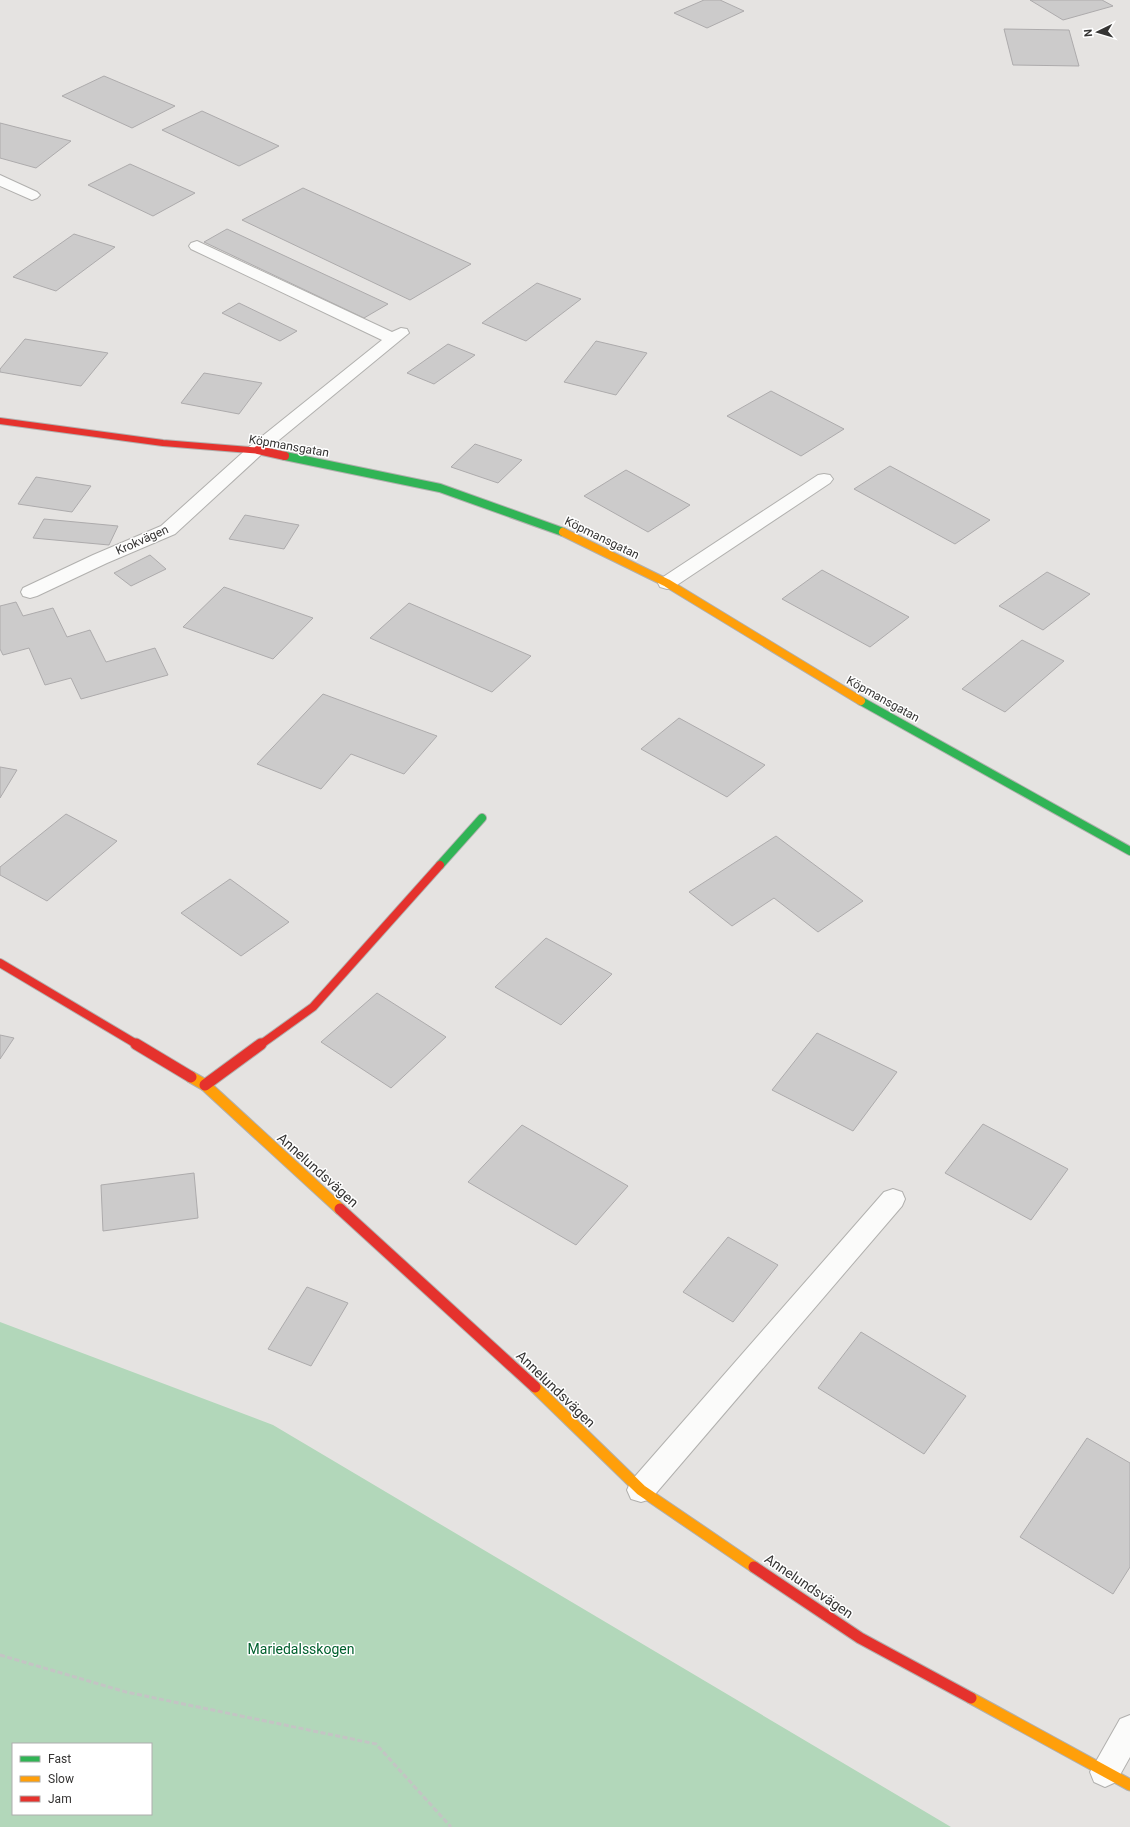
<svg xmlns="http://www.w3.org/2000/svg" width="1130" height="1827" font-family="Roboto,sans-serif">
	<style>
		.green { fill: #b2d7ba; fill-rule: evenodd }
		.building { fill: #cccbcb; stroke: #adabac }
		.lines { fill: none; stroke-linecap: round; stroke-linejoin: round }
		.street-casing { stroke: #b1b0ae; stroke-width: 2 }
		.fast-casing { stroke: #b1b0ae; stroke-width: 10 }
		.slow-far1-casing { stroke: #b1b0ae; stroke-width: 10 }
		.slow-casing { stroke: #b1b0ae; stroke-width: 13 }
		.jam-far2-casing { stroke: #b1b0ae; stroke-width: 8 }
		.jam-far1-casing { stroke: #b1b0ae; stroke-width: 10 }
		.jam-casing { stroke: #b1b0ae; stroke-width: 13 }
		.path { stroke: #c4c4c4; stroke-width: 3; stroke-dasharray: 5 2.5; stroke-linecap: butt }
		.street { fill: #fbfbfa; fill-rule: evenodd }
		.fast { stroke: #30b455; stroke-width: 8 }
		.slow-far1 { stroke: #ff9f0a; stroke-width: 8 }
		.slow { stroke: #ff9f0a; stroke-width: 11 }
		.jam-far2 { stroke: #e5322d; stroke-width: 6 }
		.jam-far1 { stroke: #e5322d; stroke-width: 8 }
		.jam { stroke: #e5322d; stroke-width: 11 }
		.labels { text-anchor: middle; stroke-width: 3; stroke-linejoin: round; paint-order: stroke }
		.street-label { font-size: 12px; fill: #353433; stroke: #fff }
		.near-street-label { font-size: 14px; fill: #353433; stroke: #fff }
		.near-park-label { font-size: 14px; fill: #01602e; stroke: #fff }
	</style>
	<rect width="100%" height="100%" fill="#e5e3e1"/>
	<path class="green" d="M 0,1322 L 273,1425 L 951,1827 L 0,1827 ZM 13,1744 L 151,1744 L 151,1814 L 13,1814 Z"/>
	<path class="building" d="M 704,0 L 720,0 L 744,11 L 707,28 L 674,13 Z
		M 1030,0 L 1102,0 L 1113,6 L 1063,20 Z
		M 1004,29 L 1069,30 L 1079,66 L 1013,65 Z
		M 104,76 L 175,106 L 132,128 L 62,96 Z
		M 202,111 L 279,146 L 239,166 L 162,130 Z
		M 0,123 L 71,141 L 36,168 L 0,158 Z
		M 130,164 L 195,193 L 153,216 L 88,185 Z
		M 303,188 L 471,264 L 410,300 L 242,220 Z
		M 227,229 L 388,304 L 364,318 L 204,242 Z
		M 74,234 L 115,247 L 56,291 L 13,277 Z
		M 537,283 L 581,299 L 526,341 L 482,323 Z
		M 239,303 L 297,331 L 280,341 L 222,313 Z
		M 25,339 L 108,353 L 81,386 L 0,372 L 0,369 Z
		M 596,341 L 647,353 L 616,395 L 564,382 Z
		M 448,344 L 475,355 L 434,384 L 407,373 Z
		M 204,373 L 262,383 L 239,414 L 181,403 Z
		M 771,391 L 844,429 L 801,456 L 727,416 Z
		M 475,444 L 522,460 L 498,483 L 451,467 Z
		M 890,466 L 990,520 L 955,544 L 854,489 Z
		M 626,470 L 690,505 L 648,532 L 584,496 Z
		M 36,477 L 91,486 L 72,512 L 18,504 Z
		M 245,515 L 299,525 L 284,549 L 229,539 Z
		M 44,519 L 118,526 L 109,545 L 33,538 Z
		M 150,555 L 166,569 L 131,586 L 114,573 Z
		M 822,570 L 909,617 L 870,647 L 782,599 Z
		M 1047,572 L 1090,594 L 1043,630 L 999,606 Z
		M 224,587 L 313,618 L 273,659 L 183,627 Z
		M 16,602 L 23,616 L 53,608 L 67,637 L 90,630 L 106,662 L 155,648 L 168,675 L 81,699 L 71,678 L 45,685 L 29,648 L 3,655 L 0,649 L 0,606 Z
		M 409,603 L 531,656 L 492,692 L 370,638 Z
		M 1022,640 L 1064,661 L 1005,712 L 962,689 Z
		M 323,694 L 437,736 L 404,774 L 351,754 L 321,789 L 257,764 Z
		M 679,718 L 765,765 L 727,797 L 641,749 Z
		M 0,767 L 17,770 L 0,798 Z
		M 66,814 L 117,841 L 47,901 L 0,875 L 0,867 Z
		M 776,836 L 863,901 L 818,932 L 774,898 L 732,926 L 689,892 Z
		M 230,879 L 289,922 L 241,956 L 181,913 Z
		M 546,938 L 612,974 L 561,1025 L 495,987 Z
		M 377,993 L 446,1037 L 391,1088 L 321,1042 Z
		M 817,1033 L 897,1072 L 853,1131 L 772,1090 Z
		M 0,1035 L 14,1038 L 0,1059 Z
		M 983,1124 L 1068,1169 L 1031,1220 L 945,1173 Z
		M 522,1125 L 628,1186 L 576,1245 L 468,1182 Z
		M 194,1173 L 198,1218 L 103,1231 L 101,1185 Z
		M 728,1237 L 778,1265 L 733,1322 L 683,1292 Z
		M 307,1287 L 348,1303 L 311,1366 L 268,1349 Z
		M 861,1332 L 966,1396 L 924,1454 L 818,1388 Z
		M 1087,1438 L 1130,1463 L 1130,1567 L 1113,1594 L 1020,1537 Z"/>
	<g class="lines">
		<g class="street-casing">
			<path id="street" d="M 0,175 L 37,192 L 40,195 L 37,198 L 32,200 L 0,186 Z
				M 197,241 L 392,332 L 401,328 L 407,329 L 409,333 L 262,454 L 175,534 L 107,563 L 37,596 L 30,598 L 23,596 L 21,592 L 23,588 L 93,555 L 161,526 L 250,446 L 382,340 L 191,249 L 189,246 L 191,243 Z
				M 824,474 L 830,475 L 833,479 L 830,483 L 674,587 L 667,589 L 660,587 L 658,583 L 660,579 L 818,475 Z
				M 893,1189 L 902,1192 L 905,1199 L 902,1206 L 651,1499 L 641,1502 L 631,1499 L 627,1490 L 631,1481 L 884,1192 Z
				M 1130,1715 L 1130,1757 L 1116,1782 L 1105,1787 L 1094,1782 L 1090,1772 L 1120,1719 Z"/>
		</g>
		<g class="fast-casing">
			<path id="fast" d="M 285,456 L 440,488 L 563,532
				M 861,701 L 1130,851
				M 440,865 L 482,818"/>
		</g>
		<g class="slow-far1-casing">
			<path id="slow-far1" d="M 563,532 L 667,583 L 861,701"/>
		</g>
		<g class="slow-casing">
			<path id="slow" d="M 191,1077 L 205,1085 L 340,1209
				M 535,1387 L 641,1490 L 754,1567
				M 971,1698 L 1130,1785"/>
		</g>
		<g class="jam-far2-casing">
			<path id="jam-far2" d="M 0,421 L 163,443 L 263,451"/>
		</g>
		<g class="jam-far1-casing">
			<path id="jam-far1" d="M 258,450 L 285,456
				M 0,963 L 138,1045
				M 260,1045 L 313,1007 L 440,865"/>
		</g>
		<g class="jam-casing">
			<path id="jam" d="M 136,1044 L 191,1077
				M 205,1085 L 261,1044
				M 340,1209 L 535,1387
				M 754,1567 L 860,1638 L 971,1698"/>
		</g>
		<path class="path" d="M 0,1655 L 126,1692 L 376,1744 L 451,1827"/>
		<use href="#street" class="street"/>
		<use href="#fast" class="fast"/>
		<use href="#slow-far1" class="slow-far1"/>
		<use href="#slow" class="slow"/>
		<use href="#jam-far2" class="jam-far2"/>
		<use href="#jam-far1" class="jam-far1"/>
		<use href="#jam" class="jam"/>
	</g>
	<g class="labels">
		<g class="street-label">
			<text transform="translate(289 446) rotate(10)" y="4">Köpmansgatan</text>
			<text transform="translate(602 538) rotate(26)" y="4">Köpmansgatan</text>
			<text transform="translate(142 540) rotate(-24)" y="4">Krokvägen</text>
			<text transform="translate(883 699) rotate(29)" y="4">Köpmansgatan</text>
		</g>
		<g class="near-street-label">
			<text transform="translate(318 1170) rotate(42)" y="5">Annelundsvägen</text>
			<text transform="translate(556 1389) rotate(44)" y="5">Annelundsvägen</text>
			<text transform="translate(809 1586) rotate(34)" y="5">Annelundsvägen</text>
		</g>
		<g class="near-park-label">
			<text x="301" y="1654">Mariedalsskogen</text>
		</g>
	</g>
	<rect x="12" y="1743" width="140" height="72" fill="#ffffff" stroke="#aeaead"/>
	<rect x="20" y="1756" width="20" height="6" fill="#30b455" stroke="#aeaead"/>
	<text x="48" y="1763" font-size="12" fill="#353433">Fast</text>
	<rect x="20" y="1776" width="20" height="6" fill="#ff9f0a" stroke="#aeaead"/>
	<text x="48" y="1783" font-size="12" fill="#353433">Slow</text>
	<rect x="20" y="1796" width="20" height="6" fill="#e5322d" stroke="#aeaead"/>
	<text x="48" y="1803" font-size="12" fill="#353433">Jam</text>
	<g transform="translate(1098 32) rotate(265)" stroke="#ffffff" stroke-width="3" paint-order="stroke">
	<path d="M0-3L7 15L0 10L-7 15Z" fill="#353433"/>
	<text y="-6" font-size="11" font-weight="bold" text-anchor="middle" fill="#353433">N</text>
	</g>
</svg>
